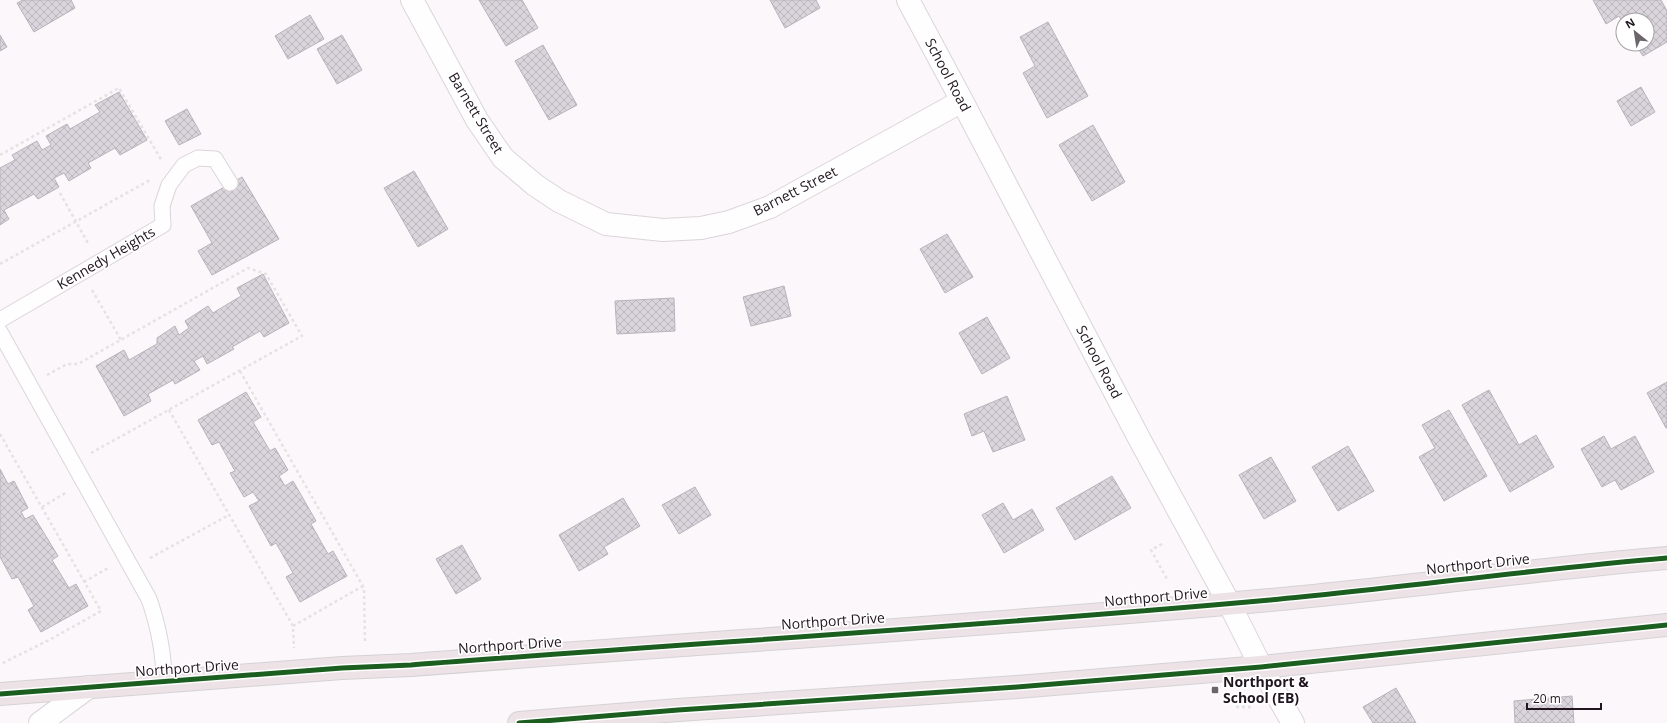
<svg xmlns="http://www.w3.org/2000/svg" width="1667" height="723" font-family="'Open Sans',sans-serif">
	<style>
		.building { fill: url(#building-cross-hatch); stroke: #b7b3ba }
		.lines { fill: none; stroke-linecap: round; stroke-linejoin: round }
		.service-casing { stroke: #dcd4da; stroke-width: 17 }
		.minor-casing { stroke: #dcd4da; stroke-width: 24 }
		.primary-casing { stroke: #d5d2d5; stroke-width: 24 }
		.path { stroke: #e4e3e4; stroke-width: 2.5; stroke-dasharray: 3 3; stroke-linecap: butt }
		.service { stroke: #fefefe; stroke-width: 15 }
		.minor { stroke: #fefefe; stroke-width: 22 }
		.primary { stroke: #ede3e7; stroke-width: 22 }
		.cycleway-casing { stroke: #fff; stroke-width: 8 }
		.cycleway { stroke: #1b5e20; stroke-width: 5 }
		.poi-dot { fill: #6d656c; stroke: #fff; stroke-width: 1.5 }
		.labels { text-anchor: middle; stroke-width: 3.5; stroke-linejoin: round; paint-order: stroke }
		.street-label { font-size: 14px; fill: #21161f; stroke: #fff }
		.poi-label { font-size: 14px; font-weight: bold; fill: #21161f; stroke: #fff; text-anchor: start }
	</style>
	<defs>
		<pattern id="building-cross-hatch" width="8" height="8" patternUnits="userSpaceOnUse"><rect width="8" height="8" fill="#dad5dc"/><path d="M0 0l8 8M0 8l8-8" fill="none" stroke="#bbb6bc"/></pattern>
	</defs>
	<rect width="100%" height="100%" fill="#fbf7fa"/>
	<path class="building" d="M 23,0 L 71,0 L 75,8 L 34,32 L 17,3 Z
		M 479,0 L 522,0 L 538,28 L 506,46 Z
		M 770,0 L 816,0 L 820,8 L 785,28 Z
		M 1593,0 L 1661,0 L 1667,11 L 1667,42 L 1643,56 L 1635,44 L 1647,44 L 1647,20 L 1623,20 L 1623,23 L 1619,16 L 1606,24 Z
		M 310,15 L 324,39 L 288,59 L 275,36 Z
		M 1048,22 L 1088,96 L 1047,118 L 1023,73 L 1035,66 L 1020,37 Z
		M 0,35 L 7,47 L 0,51 Z
		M 342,35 L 362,70 L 337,84 L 317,49 Z
		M 543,45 L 577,105 L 549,120 L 515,61 Z
		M 1641,87 L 1655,112 L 1631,126 L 1617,101 Z
		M 119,92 L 147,140 L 120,155 L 115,148 L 88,163 L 91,168 L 69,181 L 64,173 L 54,178 L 59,187 L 38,199 L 34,194 L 4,210 L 9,219 L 0,225 L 0,168 L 15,160 L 12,155 L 37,141 L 42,150 L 51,145 L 46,136 L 67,124 L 70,129 L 100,112 L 95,105 Z
		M 187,109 L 201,134 L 179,145 L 165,121 Z
		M 1093,125 L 1125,182 L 1092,201 L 1059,145 Z
		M 414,171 L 448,229 L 418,247 L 384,188 Z
		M 242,177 L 279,239 L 212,275 L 198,251 L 212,243 L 191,206 Z
		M 947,234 L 973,277 L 945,293 L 920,249 Z
		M 263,274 L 289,323 L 264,337 L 260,331 L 232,347 L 234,349 L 207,364 L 203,356 L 194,361 L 200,370 L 175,384 L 173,380 L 148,394 L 151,401 L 124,416 L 96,366 L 124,350 L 129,360 L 157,344 L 157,338 L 175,326 L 179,335 L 189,328 L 185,321 L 208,306 L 213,313 L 241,296 L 237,288 Z
		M 784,286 L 791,316 L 751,326 L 743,297 Z
		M 674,298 L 675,331 L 617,334 L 615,301 Z
		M 987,317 L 1010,358 L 982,374 L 959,333 Z
		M 1667,382 L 1667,428 L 1666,428 L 1647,393 Z
		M 1489,390 L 1519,445 L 1536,435 L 1554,467 L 1510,492 L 1462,405 Z
		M 246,392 L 261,417 L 253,422 L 270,451 L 275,448 L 288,470 L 279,476 L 285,486 L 293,481 L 316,521 L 311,524 L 328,554 L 333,551 L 347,576 L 300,602 L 286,577 L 293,573 L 276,543 L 271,546 L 249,506 L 259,501 L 253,492 L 244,497 L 230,473 L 235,471 L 219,442 L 212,445 L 198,420 Z
		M 1007,396 L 1025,440 L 993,452 L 984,431 L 972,436 L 964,414 Z
		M 1449,410 L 1487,476 L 1444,501 L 1419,457 L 1435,448 L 1422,425 Z
		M 1604,436 L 1611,449 L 1635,436 L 1654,472 L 1621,490 L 1615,480 L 1602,487 L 1581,449 Z
		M 1348,446 L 1374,491 L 1338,511 L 1312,467 Z
		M 1271,457 L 1296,501 L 1264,519 L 1239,475 Z
		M 0,469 L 8,484 L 14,481 L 28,508 L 21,512 L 25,519 L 33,515 L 58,556 L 52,560 L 69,588 L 76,584 L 88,606 L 41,632 L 28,610 L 34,606 L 18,577 L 12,579 L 0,557 Z
		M 1112,476 L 1131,508 L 1075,540 L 1056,508 Z
		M 695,487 L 711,515 L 679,534 L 662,505 Z
		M 623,498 L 640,526 L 604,547 L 608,554 L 579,571 L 559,535 Z
		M 1003,503 L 1013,520 L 1032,509 L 1044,530 L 1004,553 L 982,515 Z
		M 462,545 L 481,579 L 456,594 L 436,559 Z
		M 1396,688 L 1416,723 L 1373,723 L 1363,707 Z
		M 1572,696 L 1574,723 L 1515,723 L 1514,701 Z"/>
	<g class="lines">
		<g class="service-casing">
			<path id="service" d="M 0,320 L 163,225 L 162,206 L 169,185 L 184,165 L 198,158 L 215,159 L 230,183
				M 0,332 L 149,599 C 158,625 164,654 164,682"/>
		</g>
		<g class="minor-casing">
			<path id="minor" d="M 412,0 L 477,120 L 503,158 L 535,185 L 559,201 L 606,224 L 663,230 L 701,228 L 729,222 L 770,207 L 962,101
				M 908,0 L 962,101 L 1141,442 L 1229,603 L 1261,667 L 1293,723
				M 40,723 L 89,687"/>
		</g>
		<g class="primary-casing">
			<path id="primary" d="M 0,694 L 342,668 L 411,665 C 697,643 984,626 1270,600 C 1403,588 1534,569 1667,558
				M 519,723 L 678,710 L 1017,687 L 1261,667 L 1667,625"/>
		</g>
		<path class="path" d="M 0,155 L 119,88 L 162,161
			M 60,193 L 89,245
			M 0,264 L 150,180
			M 92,290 L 121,340
			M 240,371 L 364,588 L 365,643
			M 47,375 L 67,364 L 78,364 L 248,268 L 266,274 L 302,336 L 91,453
			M 169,410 L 293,626 L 294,648
			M 0,434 L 101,611 L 51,639 L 1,664
			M 42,507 L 67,492
			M 1162,544 L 1151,550 L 1167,579
			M 150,558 L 229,515
			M 84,582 L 108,568
			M 293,626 L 363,586
			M 1236,707 L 1252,707"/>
		<use href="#service" class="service"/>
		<use href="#minor" class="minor"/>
		<use href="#primary" class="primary"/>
		<g class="cycleway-casing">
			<path id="cycleway" d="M 0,694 L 342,668 L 411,665 C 697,643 984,626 1270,600 C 1403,588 1534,569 1667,558
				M 519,723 L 678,710 L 1017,687 L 1261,667 L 1667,625"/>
		</g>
		<use href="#cycleway" class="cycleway"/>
	</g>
	<rect class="poi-dot" x="1211" y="686" width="8" height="8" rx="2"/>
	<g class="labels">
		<g class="street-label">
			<text transform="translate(948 75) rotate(62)" y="5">School Road</text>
			<text transform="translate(476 113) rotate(59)" y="5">Barnett Street</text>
			<text transform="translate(795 191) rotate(-27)" y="5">Barnett Street</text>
			<text transform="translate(106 258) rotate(-30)" y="5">Kennedy Heights</text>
			<text transform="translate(1099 362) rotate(62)" y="5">School Road</text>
			<text transform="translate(1478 564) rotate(-6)" y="5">Northport Drive</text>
			<text transform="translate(1156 597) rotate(-5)" y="5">Northport Drive</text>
			<text transform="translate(833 621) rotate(-4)" y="5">Northport Drive</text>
			<text transform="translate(510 645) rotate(-4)" y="5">Northport Drive</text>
			<text transform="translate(187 668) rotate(-4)" y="5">Northport Drive</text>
		</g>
		<g class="poi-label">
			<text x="1223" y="687">Northport &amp;<tspan x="1223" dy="16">School (EB)</tspan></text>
		</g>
	</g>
	<g transform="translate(1635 32) rotate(330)"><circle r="19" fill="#ffffff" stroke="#a6a2a5"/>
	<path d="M0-3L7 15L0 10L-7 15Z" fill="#6d656c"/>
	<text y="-6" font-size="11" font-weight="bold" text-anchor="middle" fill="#21161f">N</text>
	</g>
	<path d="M1527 703v6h74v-6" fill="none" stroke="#21161f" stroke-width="2"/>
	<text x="1533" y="703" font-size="12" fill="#21161f" stroke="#ffffff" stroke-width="3" paint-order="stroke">20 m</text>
</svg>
